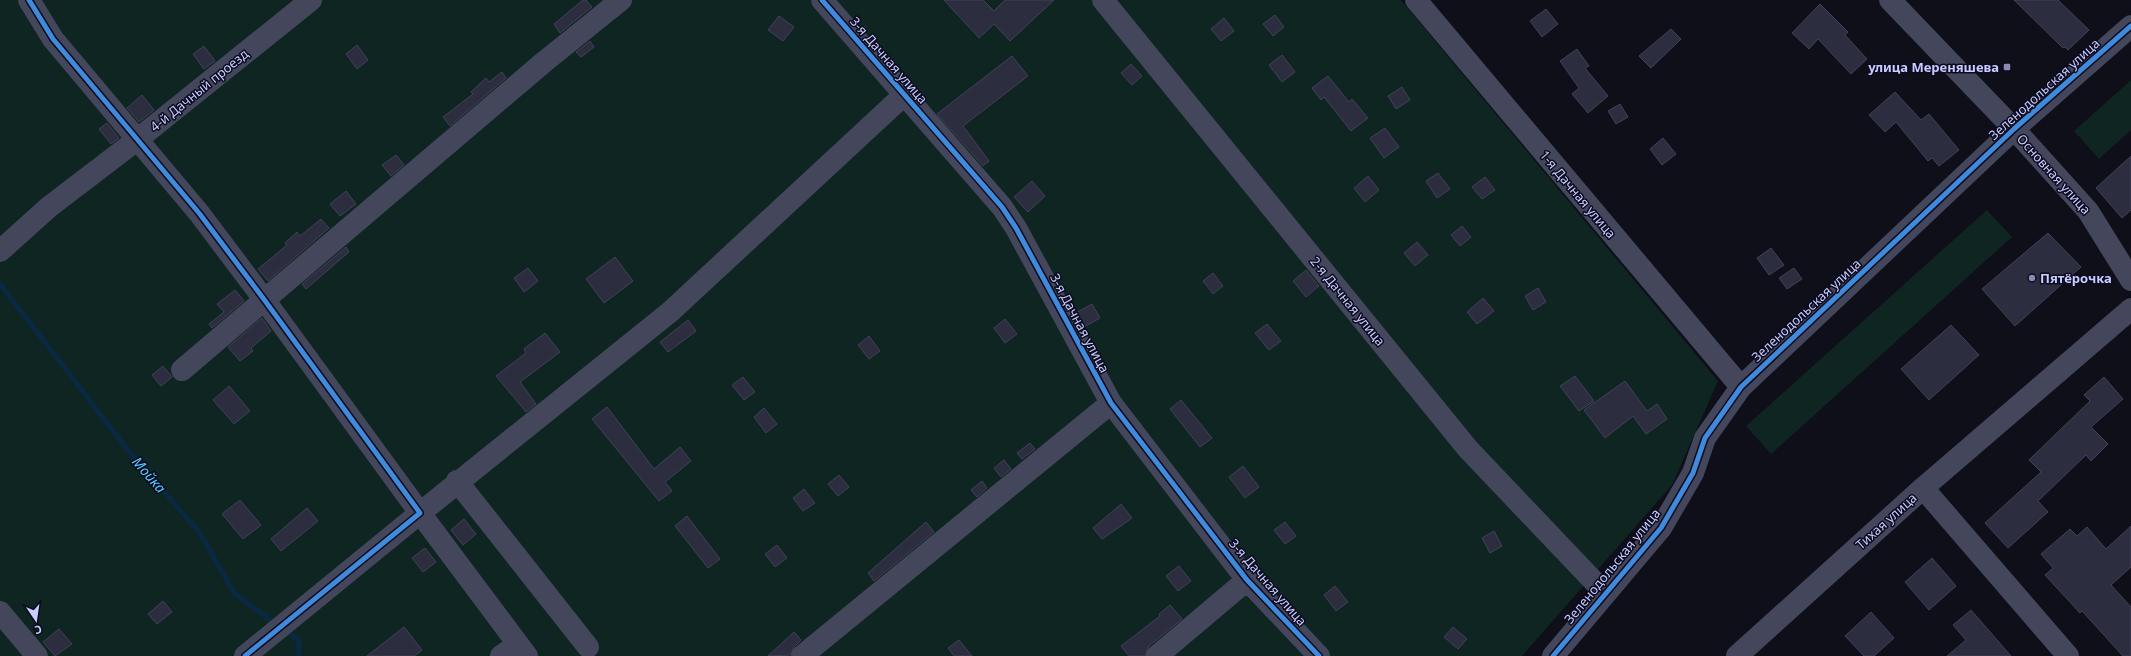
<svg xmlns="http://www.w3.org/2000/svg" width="2131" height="656" font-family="'Noto Sans',sans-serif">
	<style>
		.green { fill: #0e2522 }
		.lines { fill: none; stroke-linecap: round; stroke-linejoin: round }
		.stream { stroke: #0a2840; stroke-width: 5.5 }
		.building { fill: #2c2d3e; stroke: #414159 }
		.minor { stroke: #44465b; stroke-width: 22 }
		.cycleway-casing { stroke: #0b0b1f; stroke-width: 8 }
		.cycleway { stroke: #408adc; stroke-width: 5 }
		.poi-dot { fill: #888aaf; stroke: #0b0b1f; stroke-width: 1.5 }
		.labels { text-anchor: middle; stroke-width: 3; stroke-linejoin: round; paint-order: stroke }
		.street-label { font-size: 13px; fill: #c9ccff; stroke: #0b0b1f }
		.poi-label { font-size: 13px; font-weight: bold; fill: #c9ccff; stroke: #0b0b1f; text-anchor: end }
		.water-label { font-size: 14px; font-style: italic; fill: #57cdff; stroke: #0b0b1f }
	</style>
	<rect width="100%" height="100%" fill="#0f0f1a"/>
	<path class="green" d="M 0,0 L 1401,0 L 1718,381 L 1672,485 L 1522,656 L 0,656 Z
		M 2131,80 L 2131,130 L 2099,159 L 2074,131 Z
		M 1987,210 L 2012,237 L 1771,454 L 1746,426 Z"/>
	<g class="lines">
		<path class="stream" d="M 0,284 L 127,449 L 199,532 L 235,594 L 277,625
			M 284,630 L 299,641 L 299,656"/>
	</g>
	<path class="building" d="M 583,0 L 586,0 L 592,7 L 560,33 L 554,24 Z
		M 944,0 L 983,0 L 994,11 L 1005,0 L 1054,0 L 1010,41 L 994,24 L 979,38 Z
		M 2014,0 L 2058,0 L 2089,30 L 2068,50 L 2065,47 L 2063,48 Z
		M 1820,4 L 1848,32 L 1845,35 L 1867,59 L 1851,74 L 1818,39 L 1809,49 L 1792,33 Z
		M 1546,9 L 1558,24 L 1542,37 L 1530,21 Z
		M 1275,15 L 1284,27 L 1273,36 L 1263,24 Z
		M 779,16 L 794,27 L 783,41 L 768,30 Z
		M 1224,18 L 1234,31 L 1221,41 L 1211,29 Z
		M 1671,29 L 1681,39 L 1651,68 L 1639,56 Z
		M 590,41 L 594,47 L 581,57 L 576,52 Z
		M 357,45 L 368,60 L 357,69 L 346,54 Z
		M 204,46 L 215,61 L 204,69 L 193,54 Z
		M 1577,49 L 1589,66 L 1585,68 L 1608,96 L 1588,113 L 1572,94 L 1579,88 L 1560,61 Z
		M 1282,55 L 1295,72 L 1282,82 L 1269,65 Z
		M 1012,56 L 1028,76 L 963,126 L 989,161 L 983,166 L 937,114 Z
		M 1131,64 L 1142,76 L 1132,85 L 1121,73 Z
		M 502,72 L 506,78 L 450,126 L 443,117 L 473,94 L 471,92 L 486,78 L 489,82 Z
		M 1328,76 L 1349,102 L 1352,99 L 1368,118 L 1351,131 L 1324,97 L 1321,100 L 1312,88 Z
		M 1402,87 L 1410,100 L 1396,109 L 1388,96 Z
		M 1895,92 L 1921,120 L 1929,114 L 1959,150 L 1939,166 L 1932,158 L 1928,161 L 1896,122 L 1885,132 L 1869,115 Z
		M 142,95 L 154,110 L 139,122 L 127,108 Z
		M 1620,104 L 1628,117 L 1616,124 L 1608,111 Z
		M 107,123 L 119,138 L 111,144 L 99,129 Z
		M 1385,128 L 1399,147 L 1384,158 L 1370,138 Z
		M 1663,138 L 1676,154 L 1662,165 L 1650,149 Z
		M 396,155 L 404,165 L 391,176 L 382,165 Z
		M 2131,156 L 2131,210 L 2122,218 L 2096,188 Z
		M 1438,173 L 1450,189 L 1437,198 L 1426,181 Z
		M 1368,176 L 1379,190 L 1365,202 L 1354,188 Z
		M 1485,177 L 1495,190 L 1482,199 L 1472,187 Z
		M 1032,181 L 1045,196 L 1028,212 L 1014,197 Z
		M 346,191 L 356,204 L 340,216 L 330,204 Z
		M 321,219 L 329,228 L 268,281 L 258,269 L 287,245 L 285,243 L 297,232 L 300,236 Z
		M 1462,226 L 1471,237 L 1460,246 L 1451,235 Z
		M 2048,233 L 2081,267 L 2015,326 L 1982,289 Z
		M 1417,242 L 1428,255 L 1415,266 L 1404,253 Z
		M 346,247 L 349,252 L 306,289 L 302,284 Z
		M 1771,248 L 1784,265 L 1769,275 L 1757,258 Z
		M 615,257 L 633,281 L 604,303 L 586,279 Z
		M 528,268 L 538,281 L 524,292 L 514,278 Z
		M 1794,268 L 1802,279 L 1787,289 L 1779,278 Z
		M 1306,270 L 1319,286 L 1306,297 L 1293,281 Z
		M 1213,273 L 1223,286 L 1213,294 L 1203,281 Z
		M 1538,288 L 1546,302 L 1533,310 L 1525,296 Z
		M 235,290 L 244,301 L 212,328 L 209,324 L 224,312 L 217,304 Z
		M 1483,298 L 1494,311 L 1477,324 L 1467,312 Z
		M 1092,304 L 1100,318 L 1084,327 L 1076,313 Z
		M 262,318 L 271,331 L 251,348 L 253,351 L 240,361 L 228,347 Z
		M 1005,319 L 1017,334 L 1005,343 L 994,328 Z
		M 688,320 L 696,331 L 668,352 L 660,342 Z
		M 1267,324 L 1281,341 L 1269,350 L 1255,333 Z
		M 1951,325 L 1979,355 L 1929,400 L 1901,369 Z
		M 545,333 L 560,352 L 520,382 L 536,404 L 526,412 L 496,376 L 526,353 L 524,349 Z
		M 869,336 L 880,351 L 869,359 L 858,345 Z
		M 163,366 L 172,377 L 161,386 L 152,375 Z
		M 1575,376 L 1594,401 L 1579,411 L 1560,386 Z
		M 743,377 L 755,392 L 744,400 L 732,385 Z
		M 2104,377 L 2123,399 L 2091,427 L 2108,444 L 2091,461 L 2086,455 L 2038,501 L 2048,512 L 2008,548 L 1985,523 L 2041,472 L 2029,460 L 2090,401 L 2084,395 Z
		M 1625,381 L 1647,411 L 1657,404 L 1667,419 L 1646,434 L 1633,416 L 1605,438 L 1584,410 Z
		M 229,386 L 250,411 L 234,424 L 213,400 Z
		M 1181,400 L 1212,438 L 1200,447 L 1170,409 Z
		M 607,407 L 654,469 L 680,447 L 691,461 L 665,482 L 672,491 L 659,501 L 592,419 Z
		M 764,408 L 777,424 L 766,433 L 754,417 Z
		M 1030,443 L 1035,449 L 1022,459 L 1017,453 Z
		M 1004,460 L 1011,469 L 1001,477 L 994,468 Z
		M 1243,466 L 1259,487 L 1245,498 L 1229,477 Z
		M 839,475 L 849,487 L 838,496 L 828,484 Z
		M 982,481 L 987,488 L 977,497 L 971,490 Z
		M 804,489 L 815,503 L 803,511 L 793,498 Z
		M 240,500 L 261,525 L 243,539 L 222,514 Z
		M 1121,504 L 1132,518 L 1102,539 L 1093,528 Z
		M 307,508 L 318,521 L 281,551 L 271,539 Z
		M 687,516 L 720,559 L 708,568 L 675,526 Z
		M 464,519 L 476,534 L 463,545 L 451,530 Z
		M 926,522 L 934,532 L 874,581 L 868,573 Z
		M 1285,522 L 1296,536 L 1285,544 L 1274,530 Z
		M 2131,526 L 2131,567 L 2111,585 L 2131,607 L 2131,656 L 2123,656 L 2082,611 L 2080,613 L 2045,575 L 2053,568 L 2041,554 L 2070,529 L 2077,536 L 2087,527 L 2106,549 Z
		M 1494,531 L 1502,546 L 1490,553 L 1482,538 Z
		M 777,545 L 787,558 L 775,567 L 765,554 Z
		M 425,548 L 436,562 L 423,572 L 412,558 Z
		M 1932,558 L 1956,586 L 1929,610 L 1905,582 Z
		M 1179,566 L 1191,581 L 1178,591 L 1166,576 Z
		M 1335,586 L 1348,602 L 1336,611 L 1324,595 Z
		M 163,601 L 172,612 L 157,624 L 148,614 Z
		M 1170,605 L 1182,619 L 1149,646 L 1145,656 L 1129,656 L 1121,646 L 1160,616 L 1159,614 Z
		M 1971,610 L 2011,656 L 1947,656 L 1966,640 L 1953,625 Z
		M 1871,612 L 1894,638 L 1874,656 L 1864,656 L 1845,636 Z
		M 404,627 L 422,650 L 415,656 L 367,656 Z
		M 1453,627 L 1467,639 L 1458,649 L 1444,637 Z
		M 59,629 L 72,644 L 55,656 L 43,642 Z
		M 794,632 L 801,640 L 794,647 L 790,655 L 768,656 Z
		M 959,640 L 972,656 L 954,656 L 948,648 Z"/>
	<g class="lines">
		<path class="minor" d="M 29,0 L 53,39 L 199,213 L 263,298 L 420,513 L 245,656
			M 822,0 L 1002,207 L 1016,228 L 1111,403 L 1247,580 L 1319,656
			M 1103,0 L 1468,449 L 1605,593
			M 1416,0 L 1741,387
			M 1890,0 L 2014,129 L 2088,211 L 2131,280
			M 0,251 L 49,207 L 138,139 L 311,0
			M 182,370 L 544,62 L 621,0
			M 457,481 L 588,647
			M 1923,488 L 2068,656
			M 0,612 L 37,656
			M 501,656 L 518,644
			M 527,656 L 420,513 L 670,312 L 904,95
			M 802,656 L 1111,403
			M 1157,656 L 1247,580
			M 1553,656 L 1661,528 L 1693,473 L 1705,438 L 1741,387 L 2014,129 L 2131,26
			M 1737,656 L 1923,488 L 2131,309"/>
		<g class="cycleway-casing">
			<path id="cycleway" d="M 29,0 L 53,39 L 199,213 L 263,298 L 420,513 L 245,656
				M 822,0 L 1002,207 L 1016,228 L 1111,403 L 1247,580 L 1319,656
				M 1553,656 L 1661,528 L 1693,473 L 1705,438 L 1741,387 L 2014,129 L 2131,26"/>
		</g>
		<use href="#cycleway" class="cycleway"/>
	</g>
	<g class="poi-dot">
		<rect x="2003" y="63" width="8" height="8" rx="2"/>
		<circle cx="2032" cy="278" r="4"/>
	</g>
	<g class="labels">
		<g class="street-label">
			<text transform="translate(889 60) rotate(49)" y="5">3-я Дачная улица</text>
			<text transform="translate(2044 89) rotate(-42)" y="5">Зеленодольская улица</text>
			<text transform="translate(199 90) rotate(-39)" y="5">4-й Дачный проезд</text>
			<text transform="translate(2054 174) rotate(48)" y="5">Основная улица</text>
			<text transform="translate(1578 194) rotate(50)" y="5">1-я Дачная улица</text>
			<text transform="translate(1348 301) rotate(51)" y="5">2-я Дачная улица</text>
			<text transform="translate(1806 310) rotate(-43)" y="5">Зеленодольская улица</text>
			<text transform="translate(1080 323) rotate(62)" y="5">3-я Дачная улица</text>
			<text transform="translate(1886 521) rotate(-42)" y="5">Тихая улица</text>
			<text transform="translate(1612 566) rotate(-51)" y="5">Зеленодольская улица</text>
			<text transform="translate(1268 582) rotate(49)" y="5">3-я Дачная улица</text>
		</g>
		<g class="poi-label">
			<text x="1999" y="72">улица Мереняшева</text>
			<text x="2040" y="283" text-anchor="start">Пятёрочка</text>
		</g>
		<g class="water-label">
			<text transform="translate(149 475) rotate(49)" y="5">Мойка</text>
		</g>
	</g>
	<g transform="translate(36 620) rotate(167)" stroke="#0b0b1f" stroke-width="3" paint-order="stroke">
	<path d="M0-3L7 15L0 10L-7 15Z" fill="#c9ccff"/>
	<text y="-6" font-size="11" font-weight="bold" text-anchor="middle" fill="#c9ccff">С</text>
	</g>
</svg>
